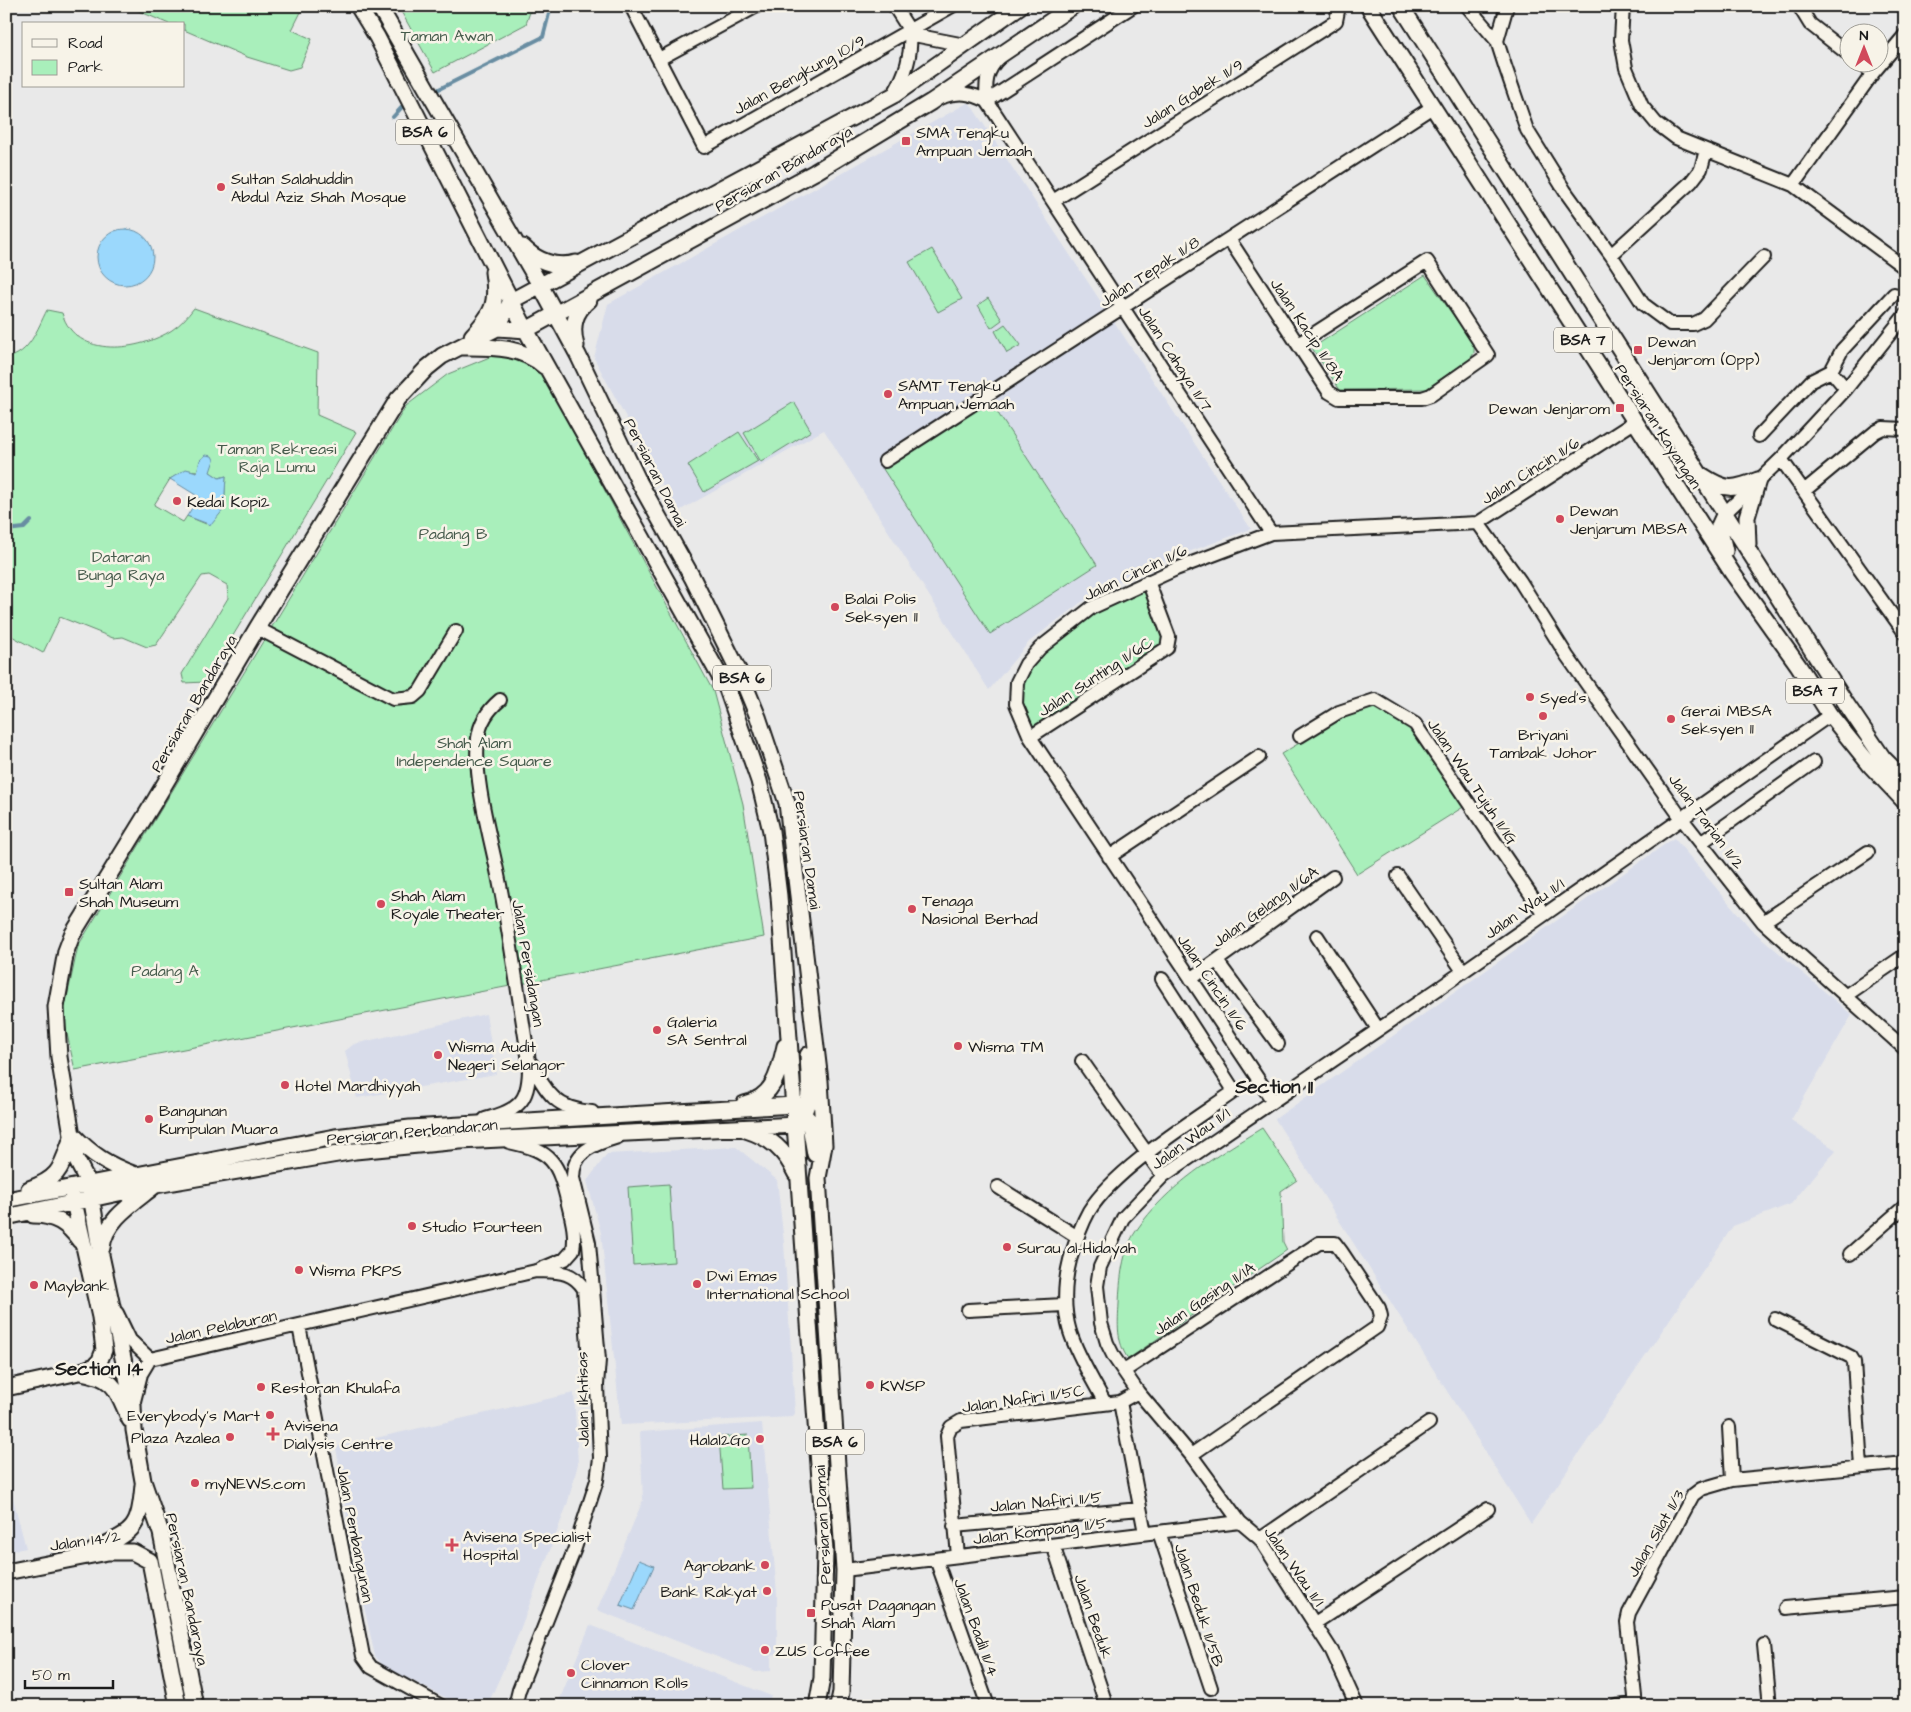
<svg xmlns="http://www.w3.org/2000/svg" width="1911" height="1712" font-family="'Architects Daughter',sans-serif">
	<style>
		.built { fill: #d8dcea }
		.green { fill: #a9efbb; stroke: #62866c; fill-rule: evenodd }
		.water { fill: #9bd8fc; stroke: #688da2 }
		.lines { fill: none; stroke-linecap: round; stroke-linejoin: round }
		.stream { stroke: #688da2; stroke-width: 4 }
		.minor-casing { stroke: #1c1c1c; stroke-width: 16 }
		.major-casing { stroke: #1c1c1c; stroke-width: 19 }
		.minor { stroke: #f7f3e8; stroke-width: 12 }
		.major { stroke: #f7f3e8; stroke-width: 15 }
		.poi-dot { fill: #d1495b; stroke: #f7f3e8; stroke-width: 2 }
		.labels { text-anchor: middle; stroke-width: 5; stroke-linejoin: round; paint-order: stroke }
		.shield { fill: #f7f3e8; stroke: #5e5c59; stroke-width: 1 }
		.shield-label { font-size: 15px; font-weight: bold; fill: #1c1c1c }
		.park-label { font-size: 16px; fill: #465b4c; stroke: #f7f3e8 }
		.street-label { font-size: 16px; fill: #1c1c1c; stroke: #f7f3e8 }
		.poi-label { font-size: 16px; fill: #1c1c1c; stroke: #f7f3e8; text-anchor: start }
		.quarter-label { font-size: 19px; font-weight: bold; fill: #1c1c1c; stroke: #f7f3e8 }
	</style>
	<rect width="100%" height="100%" fill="#e9e9e9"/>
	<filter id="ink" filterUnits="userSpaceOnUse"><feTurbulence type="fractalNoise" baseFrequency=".02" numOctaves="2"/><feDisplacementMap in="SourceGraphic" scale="10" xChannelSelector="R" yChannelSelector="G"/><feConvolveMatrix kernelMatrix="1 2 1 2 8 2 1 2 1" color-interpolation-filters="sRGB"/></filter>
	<g filter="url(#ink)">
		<path class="built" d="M 969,102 L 1251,529 L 1142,569 L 1080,603 L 1029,642 L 989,690 L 824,430 L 677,512 L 594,358 L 608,304 Z
			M 1674,838 L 1751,929 L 1852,1015 L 1791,1120 L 1836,1150 L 1791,1204 L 1733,1226 L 1531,1524 L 1275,1119 Z
			M 486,1014 L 496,1074 L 357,1098 L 345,1051 L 354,1044 Z
			M 736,1147 L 777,1180 L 784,1243 L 795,1413 L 793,1417 L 621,1425 L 601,1233 L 587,1181 L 607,1154 Z
			M 574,1393 L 578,1464 L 567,1505 L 515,1643 L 489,1702 L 481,1706 L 462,1706 L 383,1666 L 375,1656 L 353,1556 L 336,1447 Z
			M 762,1423 L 777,1594 L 777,1654 L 771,1655 L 771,1671 L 756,1672 L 597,1610 L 643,1500 L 640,1432 Z
			M 6,1472 L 26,1548 L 6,1552 Z
			M 590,1625 L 771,1696 L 767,1706 L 557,1706 Z"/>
		<path class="green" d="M 127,6 L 304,6 L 292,30 L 312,39 L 300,67 L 289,70 L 247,57 L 184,30 L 184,24 L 169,24 Z
			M 398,6 L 532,6 L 526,24 L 435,72 Z
			M 932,249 L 962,299 L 938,312 L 909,262 Z
			M 1425,275 L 1474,345 L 1474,353 L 1470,359 L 1426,389 L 1340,390 L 1312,348 Z
			M 988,298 L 1002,320 L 991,328 L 978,305 Z
			M 194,308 L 318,353 L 317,415 L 356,432 L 205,682 L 184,683 L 182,674 L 228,598 L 227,585 L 209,575 L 202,576 L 156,645 L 147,647 L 123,637 L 113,638 L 60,617 L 43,653 L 6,633 L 6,358 C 30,354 37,329 47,310 L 62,313 C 76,360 140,351 172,330 C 181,324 187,317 194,308 ZM 186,470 L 210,472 L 219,478 L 226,476 L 224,509 L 206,524 L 187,516 L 183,522 L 154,505 L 170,479 Z
			M 1005,324 L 1021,345 L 1007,353 L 995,331 Z
			M 497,354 L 535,361 L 713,691 L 743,804 L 764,937 L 75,1070 L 63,1016 L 78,946 L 406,406 L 448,374 Z
			M 990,401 L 1097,565 L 990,634 L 883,469 Z
			M 794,402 L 811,431 L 761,462 L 744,433 Z
			M 739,432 L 758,461 L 704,492 L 688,465 Z
			M 1146,587 L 1167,642 L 1031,732 L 1019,703 L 1020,683 L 1043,651 L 1094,611 Z
			M 1373,704 L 1415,727 L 1468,804 L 1357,874 L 1281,754 L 1348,714 Z
			M 1262,1128 L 1297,1180 L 1281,1191 L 1283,1242 L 1287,1250 L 1128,1359 C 1116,1340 1118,1325 1119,1304 C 1120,1280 1122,1251 1136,1231 C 1167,1185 1216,1156 1262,1128 Z
			M 669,1184 L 674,1262 L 633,1265 L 628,1187 Z
			M 748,1435 L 751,1488 L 723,1489 L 719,1437 Z"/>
		<path class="water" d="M97 257a28 28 0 1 1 56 0a28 28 0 1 1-56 0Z
			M 206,455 L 212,456 L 214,460 L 210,472 L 219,478 L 226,476 L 224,509 L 211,525 L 187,516 L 199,497 L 170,479 L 186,469 L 197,472 L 200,460 Z
			M 639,1560 L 654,1566 L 634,1610 L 620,1605 Z"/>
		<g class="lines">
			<path class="stream" d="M 439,89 L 543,37 L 551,6
				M 393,117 L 402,107
				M 6,530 L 24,528 L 31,521"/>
			<g class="minor-casing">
				<path id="minor" d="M 631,6 L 704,147 L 952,6
					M 894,6 L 910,31 L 919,36 L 965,45
					M 1467,6 L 1497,41
					M 1507,6 L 1497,41 L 1505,66 L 1527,130 L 1565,191 L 1611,255 L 1643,304 L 1670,324 L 1693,324 L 1704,319 L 1764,257
					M 1623,6 L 1621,40 L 1626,68 L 1642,106 L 1656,123 L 1676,138 L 1793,185 L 1905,268
					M 1799,6 L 1810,24 L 1848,54
					M 659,59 L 757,6
					M 1859,62 L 1873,73
					M 894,94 C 906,73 912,55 910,31
					M 942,97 C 959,91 971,93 987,101 L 1271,533
					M 987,101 L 1133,6
					M 987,101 C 985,84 986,70 999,58
					M 1793,185 L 1873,73 L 1905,35
					M 1053,201 L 1336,21 L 1339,6
					M 1229,239 L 1329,392 L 1339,398 L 1422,398 L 1431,395 L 1488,355 L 1427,261 L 1298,344
					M 1611,255 L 1691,182 L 1701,169 L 1706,150
					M 1831,371 L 1842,350 L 1894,294
					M 1759,436 L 1811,381 L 1831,371 L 1846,389
					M 1781,459 L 1905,633
					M 885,461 L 1431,108
					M 1804,491 L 1875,432 L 1883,428 L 1905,429
					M 1725,513 L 1781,459 L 1846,389 L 1905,315
					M 1478,523 L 1520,581 L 1567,656 L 1682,819 L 1763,922 L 1905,1049
					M 257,628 L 393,699 L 413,697 L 420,691 L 456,631
					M 1300,736 L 1339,712 L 1375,700 L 1415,724 L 1544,914
					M 1030,737 L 1167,648 L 1169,637 L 1148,581
					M 1702,842 L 1814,762
					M 1109,857 L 1259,757
					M 1398,876 L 1463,971
					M 1763,922 L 1868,852
					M 1317,936 L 1378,1029
					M 1217,961 L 1278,1044
					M 1191,979 L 1333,877
					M 1845,996 L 1905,955
					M 1082,1061 L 1163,1176
					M 531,1063 C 547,1093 555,1109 592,1112
					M 1272,1100 L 1030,737 L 1016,704 L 1017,682 L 1026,664 L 1040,648 L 1091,608 L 1176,569 L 1271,533 L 1478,523 L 1636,421
					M 485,1119 C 522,1110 530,1099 529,1061 C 519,1001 511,940 499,880 C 491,838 473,780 478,738 C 480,722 488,710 500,700
					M 509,1142 C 553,1151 558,1162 568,1204 C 572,1220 576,1234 573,1250 L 565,1259 L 541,1269
					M 998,1187 L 1076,1236
					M 1850,1254 L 1905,1206
					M 968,1310 L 1064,1305
					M 117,1313 L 130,1340 L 150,1359
					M 1775,1319 L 1851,1357 L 1854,1362 L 1861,1467
					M 299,1326 L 363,1656 L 371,1667 L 441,1706
					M 1124,1371 L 1319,1243 L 1335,1243 L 1341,1251 L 1379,1308 L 1381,1316 L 1377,1327 L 1191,1455
					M 1120,1402 L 1145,1533
					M 1105,1403 C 1093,1380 1078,1357 1070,1332 C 1063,1308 1064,1284 1070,1260 C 1075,1243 1080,1227 1089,1211 C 1115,1169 1191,1122 1232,1093 L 1231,1086 L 1162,979
					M 133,1405 L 141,1374 L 150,1359 L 536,1271 C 557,1272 572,1270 584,1289 L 589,1361 L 594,1378
					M 1729,1427 L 1732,1480
					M 954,1526 L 1140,1509
					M 1159,1532 L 1211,1688
					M 1260,1539 L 1429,1423
					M 1053,1545 L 1104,1698
					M 958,1556 L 947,1436 L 951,1427 L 961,1421 L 1120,1402 L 1138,1392
					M 936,1559 L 988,1706
					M 844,1570 L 1240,1522
					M 1785,1608 L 1905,1597
					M 1315,1623 L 1488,1509
					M 1764,1645 L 1770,1706
					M 515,1706 L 519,1690 L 575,1548 L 597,1480 L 600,1458 L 597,1385 L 599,1360 L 589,1243 L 573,1178 C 573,1150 595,1144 618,1137
					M 1357,1706 L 1332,1651 L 1260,1539 L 1240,1522 L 1191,1455 L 1138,1392 L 1114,1357 L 1107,1343 L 1101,1323 L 1097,1286 L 1100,1267 L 1112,1241 L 1123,1218 L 1163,1176 L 1438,989 L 1830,715
					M 1616,1706 L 1636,1704
					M 1636,1706 L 1627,1622 L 1629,1613 L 1693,1495 L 1701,1489 L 1732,1480 L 1905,1463"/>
			</g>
			<g class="major-casing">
				<path id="major" d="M 358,6 L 377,37 L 526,330 L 727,689 L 759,781 L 771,831 L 779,896 L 825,1551 L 822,1678 L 817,1706
					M 379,6 L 540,285 L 578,355 L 639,482 L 692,577 L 742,678 L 758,717 L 787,803 L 820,1081 L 824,1145 L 818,1178 L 844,1570 L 841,1692 L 838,1706
					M 1368,6 L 1733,574 L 1798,665 L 1830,715 L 1871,766 L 1905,802
					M 1401,6 L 1847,705 L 1883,758 L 1905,780
					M 523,247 C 538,262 556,268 576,263
					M 497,328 L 526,330 L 815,172 L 931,102 L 1073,6
					M 472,336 C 493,313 498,304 493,272
					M 576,346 C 571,327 574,312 589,300
					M 464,347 C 493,347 521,346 544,366
					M 1703,476 C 1726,491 1733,490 1758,480
					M 1725,513 L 1719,526 L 1725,551
					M 1748,545 L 1747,517 L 1758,480
					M 744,1104 C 774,1098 779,1072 785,1046
					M 799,1109 L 809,1120 L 815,1154
					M 796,1125 C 814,1104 809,1081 808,1055
					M 746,1130 C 771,1138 785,1150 796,1174
					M 73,1135 C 91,1154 108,1165 133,1174
					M 29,1189 C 61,1178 61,1167 72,1137
					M 6,1200 L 335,1137 L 410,1128 L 794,1105
					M 33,1215 C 55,1215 68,1224 80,1241
					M 6,1217 L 156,1185 L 355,1151 L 460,1141 L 796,1125
					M 102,1248 C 104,1221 133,1203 153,1187
					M 81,1372 C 117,1379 116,1389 130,1420
					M 6,1388 L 79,1372 L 95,1366 L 100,1360 L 104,1350 L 100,1317 L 72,1193
					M 94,1550 C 134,1531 139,1531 143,1485
					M 6,1572 L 108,1552 L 133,1552 L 150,1561 L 178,1706
					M 195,1706 L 161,1533 L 143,1481 L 134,1430 L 133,1405 L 101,1255 L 89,1184 L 76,1159 L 59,1057 L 56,1007 L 66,951 L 72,935 L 154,802 L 257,628 L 398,399 L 427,368 L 442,356 L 497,328 L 511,301 L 894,95 L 1020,6"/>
			</g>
			<use href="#minor" class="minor"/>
			<use href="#major" class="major"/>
		</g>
	</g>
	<g class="poi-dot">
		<rect x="901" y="136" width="10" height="10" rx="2.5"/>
		<circle cx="221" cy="187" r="5"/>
		<rect x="1633" y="345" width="10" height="10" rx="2.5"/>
		<circle cx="888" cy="394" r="5"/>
		<rect x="1615" y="403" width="10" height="10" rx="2.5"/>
		<circle cx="177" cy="501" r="5"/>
		<circle cx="1560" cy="519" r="5"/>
		<circle cx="835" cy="607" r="5"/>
		<circle cx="1530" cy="697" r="5"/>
		<circle cx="1543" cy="716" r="5"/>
		<circle cx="1671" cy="719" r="5"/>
		<rect x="64" y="887" width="10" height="10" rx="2.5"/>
		<circle cx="381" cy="904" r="5"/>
		<circle cx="912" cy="909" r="5"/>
		<circle cx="657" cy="1030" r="5"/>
		<circle cx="958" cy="1046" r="5"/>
		<circle cx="438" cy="1055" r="5"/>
		<circle cx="285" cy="1085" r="5"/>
		<circle cx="149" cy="1119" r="5"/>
		<circle cx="412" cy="1226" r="5"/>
		<circle cx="1007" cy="1247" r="5"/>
		<circle cx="299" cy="1270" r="5"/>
		<circle cx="697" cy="1284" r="5"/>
		<circle cx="34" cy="1285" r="5"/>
		<circle cx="870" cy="1385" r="5"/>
		<circle cx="261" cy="1387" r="5"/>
		<circle cx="270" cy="1415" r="5"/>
		<path d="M270.5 1426.5h5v5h5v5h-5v5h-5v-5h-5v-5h5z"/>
		<circle cx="230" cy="1437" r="5"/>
		<circle cx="760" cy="1439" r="5"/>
		<circle cx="195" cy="1483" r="5"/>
		<path d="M449.5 1537.5h5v5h5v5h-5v5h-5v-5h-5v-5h5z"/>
		<circle cx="765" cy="1565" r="5"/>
		<circle cx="767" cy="1591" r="5"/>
		<rect x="806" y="1608" width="10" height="10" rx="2.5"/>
		<circle cx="765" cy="1650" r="5"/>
		<circle cx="571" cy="1673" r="5"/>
	</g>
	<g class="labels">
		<g class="shield">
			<rect x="396" y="119.5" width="58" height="25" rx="4"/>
			<rect x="1554" y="327.5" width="58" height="25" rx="4"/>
			<rect x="713" y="665.5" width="58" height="25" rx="4"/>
			<rect x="1786" y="678.5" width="58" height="25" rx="4"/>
			<rect x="806" y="1429.5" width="58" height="25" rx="4"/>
		</g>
		<g class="shield-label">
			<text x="425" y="137">BSA 6</text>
			<text x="1583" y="345">BSA 7</text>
			<text x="742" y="683">BSA 6</text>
			<text x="1815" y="696">BSA 7</text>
			<text x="835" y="1447">BSA 6</text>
		</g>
		<g class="park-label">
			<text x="447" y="41">Taman Awan</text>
			<text x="277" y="454">Taman Rekreasi<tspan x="277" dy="18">Raja Lumu</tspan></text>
			<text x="453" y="539">Padang B</text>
			<text x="121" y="562">Dataran<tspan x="121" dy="18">Bunga Raya</tspan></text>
			<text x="474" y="748">Shah Alam<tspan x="474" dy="18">Independence Square</tspan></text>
			<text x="165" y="976">Padang A</text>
		</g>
		<g class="street-label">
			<text transform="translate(799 74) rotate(-29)" y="6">Jalan Bengkung 10/9</text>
			<text transform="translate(1192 93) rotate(-32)" y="6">Jalan Gobek 11/9</text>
			<text transform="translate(783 168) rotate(-30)" y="6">Persiaran Bandaraya</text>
			<text transform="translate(1149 271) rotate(-33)" y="6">Jalan Tepak 11/8</text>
			<text transform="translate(1308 329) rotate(56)" y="6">Jalan Kacip 11/8A</text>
			<text transform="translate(1176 358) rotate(57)" y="6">Jalan Cahaya 11/7</text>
			<text transform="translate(1659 426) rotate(57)" y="6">Persiaran Kayangan</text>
			<text transform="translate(1530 470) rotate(-32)" y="6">Jalan Cincin 11/6</text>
			<text transform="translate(656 472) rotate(63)" y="6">Persiaran Damai</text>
			<text transform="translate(1135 572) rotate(-25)" y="6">Jalan Cincin 11/6</text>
			<text transform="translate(1095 676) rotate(-33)" y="6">Jalan Sunting 11/6C</text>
			<text transform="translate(193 703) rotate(-60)" y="6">Persiaran Bandaraya</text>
			<text transform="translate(1473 781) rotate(56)" y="6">Jalan Wau Tujuh 11/1G</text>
			<text transform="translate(1707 821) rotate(53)" y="6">Jalan Tarian 11/2</text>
			<text transform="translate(808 850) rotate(82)" y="6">Persiaran Damai</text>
			<text transform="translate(1265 906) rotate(-36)" y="6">Jalan Gelang 11/6A</text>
			<text transform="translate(1524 908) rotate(-35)" y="6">Jalan Wau 11/1</text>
			<text transform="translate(529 963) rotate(80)" y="6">Jalan Persidangan</text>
			<text transform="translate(1213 982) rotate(56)" y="6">Jalan Cincin 11/6</text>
			<text transform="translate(412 1131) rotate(-5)" y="6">Persiaran Perbandaran</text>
			<text transform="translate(1190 1138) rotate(-36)" y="6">Jalan Wau 11/1</text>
			<text transform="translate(1204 1298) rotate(-34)" y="6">Jalan Gasing 11/1A</text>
			<text transform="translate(221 1326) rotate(-12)" y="6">Jalan Pelaburan</text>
			<text transform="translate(1023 1398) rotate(-8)" y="6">Jalan Nafiri 11/5C</text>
			<text transform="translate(582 1399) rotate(-91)" y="6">Jalan Ikhtisas</text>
			<text transform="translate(1046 1501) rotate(-5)" y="6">Jalan Nafiri 11/5</text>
			<text transform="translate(822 1525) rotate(-93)" y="6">Persiaran Damai</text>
			<text transform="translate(1040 1530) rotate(-7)" y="6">Jalan Kompang 11/5</text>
			<text transform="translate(1655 1533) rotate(-60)" y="6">Jalan Silat 11/3</text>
			<text transform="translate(356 1534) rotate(79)" y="6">Jalan Pembangunan</text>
			<text transform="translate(85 1540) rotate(-8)" y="6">Jalan 14/2</text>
			<text transform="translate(1295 1566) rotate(55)" y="6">Jalan Wau 11/1</text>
			<text transform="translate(188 1589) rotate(78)" y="6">Persiaran Bandaraya</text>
			<text transform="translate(1200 1605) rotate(72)" y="6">Jalan Beduk 11/5B</text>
			<text transform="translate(1094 1616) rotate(71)" y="6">Jalan Beduk</text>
			<text transform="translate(977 1627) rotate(70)" y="6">Jalan Badil 11/4</text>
		</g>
		<g class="poi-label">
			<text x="916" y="138">SMA Tengku<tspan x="916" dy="18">Ampuan Jemaah</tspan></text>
			<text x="231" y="184">Sultan Salahuddin<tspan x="231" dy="18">Abdul Aziz Shah Mosque</tspan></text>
			<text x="1648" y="347">Dewan<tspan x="1648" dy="18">Jenjarom (Opp)</tspan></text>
			<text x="898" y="391">SAMT Tengku<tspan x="898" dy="18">Ampuan Jemaah</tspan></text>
			<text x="1610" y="414" text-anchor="end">Dewan Jenjarom</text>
			<text x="187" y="507">Kedai Kopi2</text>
			<text x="1570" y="516">Dewan<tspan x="1570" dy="18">Jenjarum MBSA</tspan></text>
			<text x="845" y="604">Balai Polis<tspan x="845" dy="18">Seksyen 11</tspan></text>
			<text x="1540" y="703">Syed's</text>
			<text x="1681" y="716">Gerai MBSA<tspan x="1681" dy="18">Seksyen 11</tspan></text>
			<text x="1543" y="740" text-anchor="middle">Briyani<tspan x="1543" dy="18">Tambak Johor</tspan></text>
			<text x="79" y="889">Sultan Alam<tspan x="79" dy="18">Shah Museum</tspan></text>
			<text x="391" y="901">Shah Alam<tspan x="391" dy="18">Royale Theater</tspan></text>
			<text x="922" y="906">Tenaga<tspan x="922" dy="18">Nasional Berhad</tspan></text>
			<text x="667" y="1027">Galeria<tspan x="667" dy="18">SA Sentral</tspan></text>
			<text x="448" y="1052">Wisma Audit<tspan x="448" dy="18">Negeri Selangor</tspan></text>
			<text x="968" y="1052">Wisma TM</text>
			<text x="295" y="1091">Hotel Mardhiyyah</text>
			<text x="159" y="1116">Bangunan<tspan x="159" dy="18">Kumpulan Muara</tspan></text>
			<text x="422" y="1232">Studio Fourteen</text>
			<text x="1017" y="1253">Surau al-Hidayah</text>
			<text x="309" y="1276">Wisma PKPS</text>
			<text x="707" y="1281">Dwi Emas<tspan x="707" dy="18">International School</tspan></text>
			<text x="44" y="1291">Maybank</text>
			<text x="880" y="1391">KWSP</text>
			<text x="271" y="1393">Restoran Khulafa</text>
			<text x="260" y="1421" text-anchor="end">Everybody’s Mart</text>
			<text x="284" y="1431">Avisena<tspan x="284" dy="18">Dialysis Centre</tspan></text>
			<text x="220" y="1443" text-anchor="end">Plaza Azalea</text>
			<text x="750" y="1445" text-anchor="end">Halal2Go</text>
			<text x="205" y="1489">myNEWS.com</text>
			<text x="463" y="1542">Avisena Specialist<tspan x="463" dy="18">Hospital</tspan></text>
			<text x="755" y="1571" text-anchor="end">Agrobank</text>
			<text x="757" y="1597" text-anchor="end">Bank Rakyat</text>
			<text x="821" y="1610">Pusat Dagangan<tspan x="821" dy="18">Shah Alam</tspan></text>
			<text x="775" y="1656">ZUS Coffee</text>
			<text x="581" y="1670">Clover<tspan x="581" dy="18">Cinnamon Rolls</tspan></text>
		</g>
		<g class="quarter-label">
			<text x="1274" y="1093">Section 11</text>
			<text x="99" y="1375">Section 14</text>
		</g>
	</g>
	<rect width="1911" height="1712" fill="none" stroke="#f7f3e8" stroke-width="25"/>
	<rect x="12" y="12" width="1886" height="1687" fill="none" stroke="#1c1c1c" stroke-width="2" filter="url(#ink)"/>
	<rect x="22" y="22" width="162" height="65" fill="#f7f3e8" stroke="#9f9d96"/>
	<rect x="32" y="39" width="25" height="8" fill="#f7f3e8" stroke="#9f9d96"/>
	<text x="68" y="48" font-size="15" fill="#1c1c1c">Road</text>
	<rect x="32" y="60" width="25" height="15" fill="#a9efbb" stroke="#9f9d96"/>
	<text x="68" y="72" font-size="15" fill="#1c1c1c">Park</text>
	<g transform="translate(1864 48)"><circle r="24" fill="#f7f3e8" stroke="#9f9d96"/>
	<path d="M0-4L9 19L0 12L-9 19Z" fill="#d1495b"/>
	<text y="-8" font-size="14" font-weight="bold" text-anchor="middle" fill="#1c1c1c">N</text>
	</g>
	<path d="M25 1680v8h88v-8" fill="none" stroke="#1c1c1c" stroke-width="2.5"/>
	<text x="32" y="1680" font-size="15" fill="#1c1c1c" stroke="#f7f3e8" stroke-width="4" paint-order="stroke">50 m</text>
</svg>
